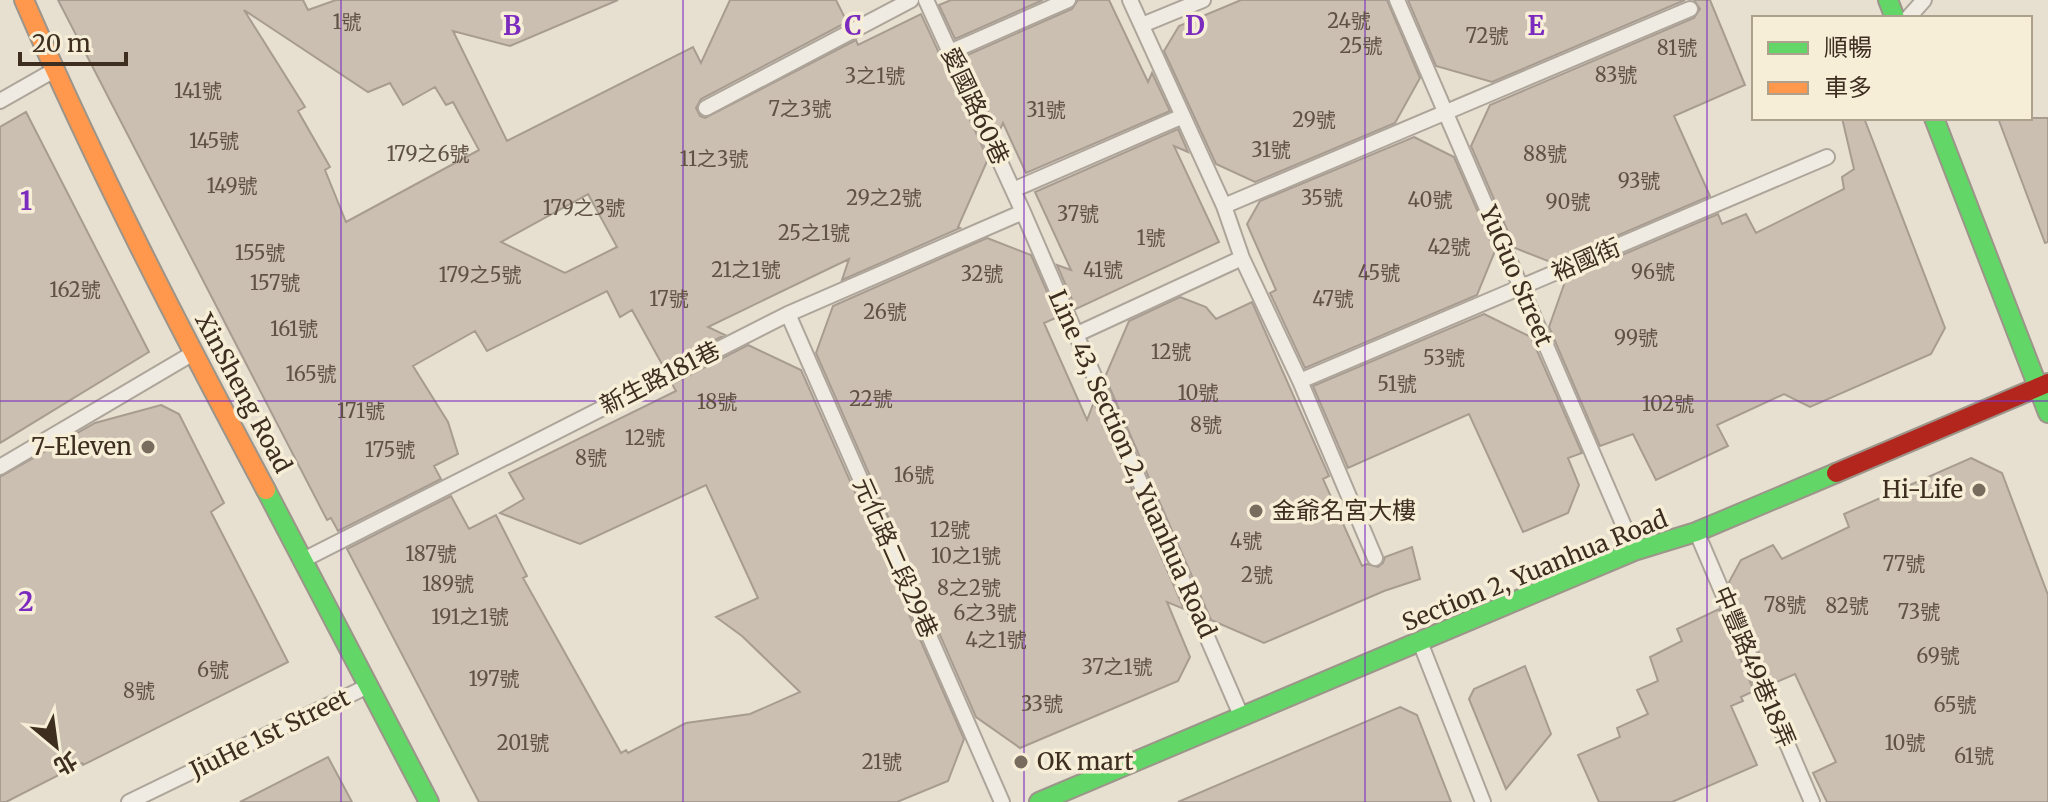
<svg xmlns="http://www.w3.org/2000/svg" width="2048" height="802" font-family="Merriweather,'Noto Sans TC',serif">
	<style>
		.building { fill: #cbbfb2; stroke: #a89c90; stroke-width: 2; fill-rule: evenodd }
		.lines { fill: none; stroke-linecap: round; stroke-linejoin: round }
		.lane-casing { stroke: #ada599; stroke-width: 18 }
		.fast-casing { stroke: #9c958a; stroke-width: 22 }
		.slow-casing { stroke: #9c958a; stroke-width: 22 }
		.jam-casing { stroke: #9c958a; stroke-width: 22 }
		.lane { stroke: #efebe3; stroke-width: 14 }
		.fast { stroke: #63d668; stroke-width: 18 }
		.slow { stroke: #ff974d; stroke-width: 18 }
		.jam { stroke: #b3261e; stroke-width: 18 }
		.grid { fill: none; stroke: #7b2cbf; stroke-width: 2; stroke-opacity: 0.55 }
		.poi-dot { fill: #786c5e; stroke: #f7eed8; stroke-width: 3 }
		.labels { text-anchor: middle; stroke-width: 7; stroke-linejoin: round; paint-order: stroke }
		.number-label { font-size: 20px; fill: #605244 }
		.street-label { font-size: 24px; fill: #3d2e20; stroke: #f7eed8 }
		.poi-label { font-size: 24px; fill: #3d2e20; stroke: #f7eed8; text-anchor: end }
		.grid-label { font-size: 26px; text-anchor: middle; font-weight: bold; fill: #7b2cbf; stroke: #f7eed8; stroke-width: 7; stroke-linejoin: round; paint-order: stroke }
	</style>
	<rect width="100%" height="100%" fill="#e7e0d1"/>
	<path class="building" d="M 58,0 L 303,0 L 308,10 L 336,0 L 618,0 L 510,46 L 453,31 L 507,141 L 693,47 L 701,63 L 730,0 L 836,0 L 847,22 L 701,99 L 696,108 L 700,116 L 705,118 L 856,40 L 858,45 L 921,14 L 988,159 L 958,227 L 960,228 L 842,280 L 849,259 L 708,327 L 725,335 L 663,366 L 632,310 L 620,317 L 607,291 L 487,351 L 475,331 L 413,366 L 448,422 L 458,454 L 434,466 L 441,479 L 338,531 L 331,518 L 327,520 ZM 244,10 L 368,92 L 390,83 L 403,105 L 435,87 L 446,105 L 453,102 L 479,150 L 346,222 L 325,170 L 330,167 L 298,111 L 305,107 ZM 588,194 L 617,247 L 565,273 L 501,242 Z
		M 951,0 L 1043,0 L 955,39 L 939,5 Z
		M 1078,0 L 1109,0 L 1148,82 L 1152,73 L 1170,111 L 1026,173 L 1003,123 L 998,134 L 963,57 L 1072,9 Z
		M 1241,0 L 1387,0 L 1420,78 L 1395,123 L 1255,182 L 1216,164 L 1164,51 L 1179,26 Z
		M 1408,0 L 1685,0 L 1492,82 L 1436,66 Z
		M 1694,0 L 1710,0 L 1745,85 L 1674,116 L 1710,196 L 1553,263 L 1515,248 L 1471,146 L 1490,105 L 1694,18 L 1700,9 Z
		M 26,112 L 149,352 L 0,443 L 0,127 Z
		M 1842,118 L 1864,118 L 1945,328 L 1931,354 L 1810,407 L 1784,394 L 1717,425 L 1728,446 L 1656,480 L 1633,434 L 1600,446 L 1549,327 L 1566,279 L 1718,214 L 1722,224 L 1746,214 L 1756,233 L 1844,189 L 1842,177 L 1854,169 Z
		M 1998,118 L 2048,118 L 2048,242 L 2045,243 Z
		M 1178,129 L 1188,152 L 1174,146 L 1219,242 L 1076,309 L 1057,265 L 1071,270 L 1035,192 Z
		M 1414,137 L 1454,157 L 1495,251 L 1477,295 L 1305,368 L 1270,293 L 1276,290 L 1247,224 L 1260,201 Z
		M 987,238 L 1031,255 L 1058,317 L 1044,323 L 1087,420 L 1094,402 L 1184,609 L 1167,602 L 1190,657 L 1178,681 L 1020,748 L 976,717 L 816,353 L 833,306 Z
		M 1180,297 L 1206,307 L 1216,319 L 1252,302 L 1329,476 L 1323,479 L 1362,566 L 1367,564 L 1378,567 L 1383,563 L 1385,557 L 1412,547 L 1420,579 L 1384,591 L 1264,643 L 1211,620 L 1105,377 L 1129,321 Z
		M 1484,314 L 1531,337 L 1582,453 L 1568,458 L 1579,485 L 1568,513 L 1523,532 L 1469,414 L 1348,468 L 1313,386 Z
		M 748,345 L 801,370 L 964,739 L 948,781 L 897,802 L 479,802 L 347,549 L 451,496 L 469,529 L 496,515 L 527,576 L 523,578 L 621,753 L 626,750 L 628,753 L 686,723 L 750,714 L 800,692 L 742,636 L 716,617 L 758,598 L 706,485 L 580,544 L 500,513 L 524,499 L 509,473 L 676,391 L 672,384 Z
		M 161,405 L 179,414 L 224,503 L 211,512 L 288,662 L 83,765 L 82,763 L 6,802 L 0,802 L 0,477 L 95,423 Z
		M 1971,458 L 2002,473 L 2048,595 L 2048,802 L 1827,802 L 1813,773 L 1836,762 L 1795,674 L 1772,684 L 1729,582 L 1741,560 L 1773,545 L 1782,559 L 1849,527 L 1844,514 Z
		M 1719,609 L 1754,691 L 1741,697 L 1743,701 L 1731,706 L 1757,765 L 1672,802 L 1599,802 L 1578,755 L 1620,737 L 1617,728 L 1648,714 L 1637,690 L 1658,681 L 1650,657 L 1682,641 L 1677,629 Z
		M 1525,666 L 1551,734 L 1506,789 L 1469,699 L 1474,689 Z
		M 1400,707 L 1417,715 L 1451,802 L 1178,802 Z
		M 328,757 L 352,802 L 240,802 Z"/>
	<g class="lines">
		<g class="lane-casing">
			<path id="lane" d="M 926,0 L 1023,212 L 1240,713
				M 1130,0 L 1224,206 L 1242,258 L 1300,381 L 1375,558
				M 1397,0 L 1633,547
				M 1908,18 L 1924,0
				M 1142,25 L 1203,0
				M 950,52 L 1068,0
				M 0,101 L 51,72
				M 706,108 L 911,0
				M 1013,190 L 1183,116
				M 1224,206 L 1690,9
				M 788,314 L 1002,802
				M 1075,335 L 1242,258
				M 1300,381 L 1827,157
				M 0,467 L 190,355
				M 1697,533 L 1812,802
				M 307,558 L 788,314 L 1023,212
				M 1420,642 L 1483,802
				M 129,802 L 366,687"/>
		</g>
		<g class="fast-casing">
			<path id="fast" d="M 1888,0 L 1895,18
				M 1934,118 L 2048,413
				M 266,490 L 429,802
				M 1039,802 L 1634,551 L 1696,532 L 1836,473"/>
		</g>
		<g class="slow-casing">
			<path id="slow" d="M 24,0 C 96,167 180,329 266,490"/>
		</g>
		<g class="jam-casing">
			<path id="jam" d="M 1836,473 L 2048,383"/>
		</g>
		<use href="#lane" class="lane"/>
		<use href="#fast" class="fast"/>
		<use href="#slow" class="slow"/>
		<use href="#jam" class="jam"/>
	</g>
	<path class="grid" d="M 341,0 L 341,802M 683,0 L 683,802M 1024,0 L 1024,802M 1365,0 L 1365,802M 1707,0 L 1707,802M 0,401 L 2048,401"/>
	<g class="poi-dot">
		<circle cx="148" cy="447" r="8"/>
		<circle cx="1979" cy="490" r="8"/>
		<circle cx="1256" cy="511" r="8"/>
		<circle cx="1021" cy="762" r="8"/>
	</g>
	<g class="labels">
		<g class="number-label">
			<text x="1349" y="28">24號</text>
			<text x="347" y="29">1號</text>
			<text x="1487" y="43">72號</text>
			<text x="1361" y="53">25號</text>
			<text x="1677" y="55">81號</text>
			<text x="1616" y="82">83號</text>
			<text x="875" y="83">3之1號</text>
			<text x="198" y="98">141號</text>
			<text x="800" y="116">7之3號</text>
			<text x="1046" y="117">31號</text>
			<text x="1314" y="127">29號</text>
			<text x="214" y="148">145號</text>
			<text x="1271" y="157">31號</text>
			<text x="428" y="161">179之6號</text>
			<text x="1545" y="161">88號</text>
			<text x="714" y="166">11之3號</text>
			<text x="1639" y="188">93號</text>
			<text x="232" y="193">149號</text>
			<text x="884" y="205">29之2號</text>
			<text x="1322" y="205">35號</text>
			<text x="1430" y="207">40號</text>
			<text x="1568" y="209">90號</text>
			<text x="584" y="215">179之3號</text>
			<text x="1078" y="221">37號</text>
			<text x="814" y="240">25之1號</text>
			<text x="1151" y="245">1號</text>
			<text x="1449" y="254">42號</text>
			<text x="260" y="260">155號</text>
			<text x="746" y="277">21之1號</text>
			<text x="1103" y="277">41號</text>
			<text x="1653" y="279">96號</text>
			<text x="1379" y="280">45號</text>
			<text x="982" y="281">32號</text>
			<text x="480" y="282">179之5號</text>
			<text x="275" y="290">157號</text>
			<text x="75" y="297">162號</text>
			<text x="669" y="306">17號</text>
			<text x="1333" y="306">47號</text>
			<text x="885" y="319">26號</text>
			<text x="294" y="336">161號</text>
			<text x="1636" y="345">99號</text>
			<text x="1171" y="359">12號</text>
			<text x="1444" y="365">53號</text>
			<text x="311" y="381">165號</text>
			<text x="1397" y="391">51號</text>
			<text x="1198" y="400">10號</text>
			<text x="871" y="406">22號</text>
			<text x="717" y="409">18號</text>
			<text x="1668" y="411">102號</text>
			<text x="361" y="418">171號</text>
			<text x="1206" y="432">8號</text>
			<text x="645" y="445">12號</text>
			<text x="390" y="457">175號</text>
			<text x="591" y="465">8號</text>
			<text x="914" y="482">16號</text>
			<text x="950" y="537">12號</text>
			<text x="1246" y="548">4號</text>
			<text x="431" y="561">187號</text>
			<text x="966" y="563">10之1號</text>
			<text x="1904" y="571">77號</text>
			<text x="1257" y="582">2號</text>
			<text x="448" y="591">189號</text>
			<text x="969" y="595">8之2號</text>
			<text x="1785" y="612">78號</text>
			<text x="1847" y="613">82號</text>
			<text x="1919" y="619">73號</text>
			<text x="985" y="620">6之3號</text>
			<text x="470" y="624">191之1號</text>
			<text x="996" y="647">4之1號</text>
			<text x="1938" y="663">69號</text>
			<text x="1117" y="674">37之1號</text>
			<text x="213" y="677">6號</text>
			<text x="494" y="686">197號</text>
			<text x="139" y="698">8號</text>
			<text x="1042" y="711">33號</text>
			<text x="1955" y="712">65號</text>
			<text x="523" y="750">201號</text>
			<text x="1905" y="750">10號</text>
			<text x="1974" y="763">61號</text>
			<text x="882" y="769">21號</text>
		</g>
		<g class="street-label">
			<text transform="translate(975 106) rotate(65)" y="8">愛國路60巷</text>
			<text transform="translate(1586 260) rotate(-23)" y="8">裕國街</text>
			<text transform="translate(1516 276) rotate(67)" y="8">YuGuo Street</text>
			<text transform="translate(660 378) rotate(-27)" y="8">新生路181巷</text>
			<text transform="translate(243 393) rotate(62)" y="8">XinSheng Road</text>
			<text transform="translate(1132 464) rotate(66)" y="8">Line 43, Section 2, Yuanhua Road</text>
			<text transform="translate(895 558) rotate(66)" y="8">元化路二段29巷</text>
			<text transform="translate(1535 571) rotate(-22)" y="8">Section 2, Yuanhua Road</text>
			<text transform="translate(1754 667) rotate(67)" y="8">中豐路49巷18弄</text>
			<text transform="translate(270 734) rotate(-26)" y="8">JiuHe 1st Street</text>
		</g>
		<g class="poi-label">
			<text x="132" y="455">7-Eleven</text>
			<text x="1963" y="498">Hi-Life</text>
			<text x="1272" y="519" text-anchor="start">金爺名宮大樓</text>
			<text x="1037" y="770" text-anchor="start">OK mart</text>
		</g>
	</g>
	<g class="grid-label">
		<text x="512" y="35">B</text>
		<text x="853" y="35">C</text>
		<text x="1195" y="35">D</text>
		<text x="1536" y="35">E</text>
		<text x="26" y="210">1</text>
		<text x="26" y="611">2</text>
	</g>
	<rect x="1752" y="16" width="280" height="104" fill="#f7eed8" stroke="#ada18e" stroke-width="2"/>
	<rect x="1768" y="42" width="40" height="12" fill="#63d668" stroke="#ada18e" stroke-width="2"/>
	<text x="1824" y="56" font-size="24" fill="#3d2e20">順暢</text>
	<rect x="1768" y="82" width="40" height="12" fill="#ff974d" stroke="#ada18e" stroke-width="2"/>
	<text x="1824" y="96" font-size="24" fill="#3d2e20">車多</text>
	<g transform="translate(56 746) rotate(151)" stroke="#f7eed8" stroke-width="6" paint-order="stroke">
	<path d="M0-6L14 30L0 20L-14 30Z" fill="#3d2e20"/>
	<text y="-12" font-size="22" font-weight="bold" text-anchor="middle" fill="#3d2e20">北</text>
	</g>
	<path d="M20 52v12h106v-12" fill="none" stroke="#3d2e20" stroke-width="4"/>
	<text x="32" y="52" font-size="24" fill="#3d2e20" stroke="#f7eed8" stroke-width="6" paint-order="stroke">20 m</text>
</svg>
